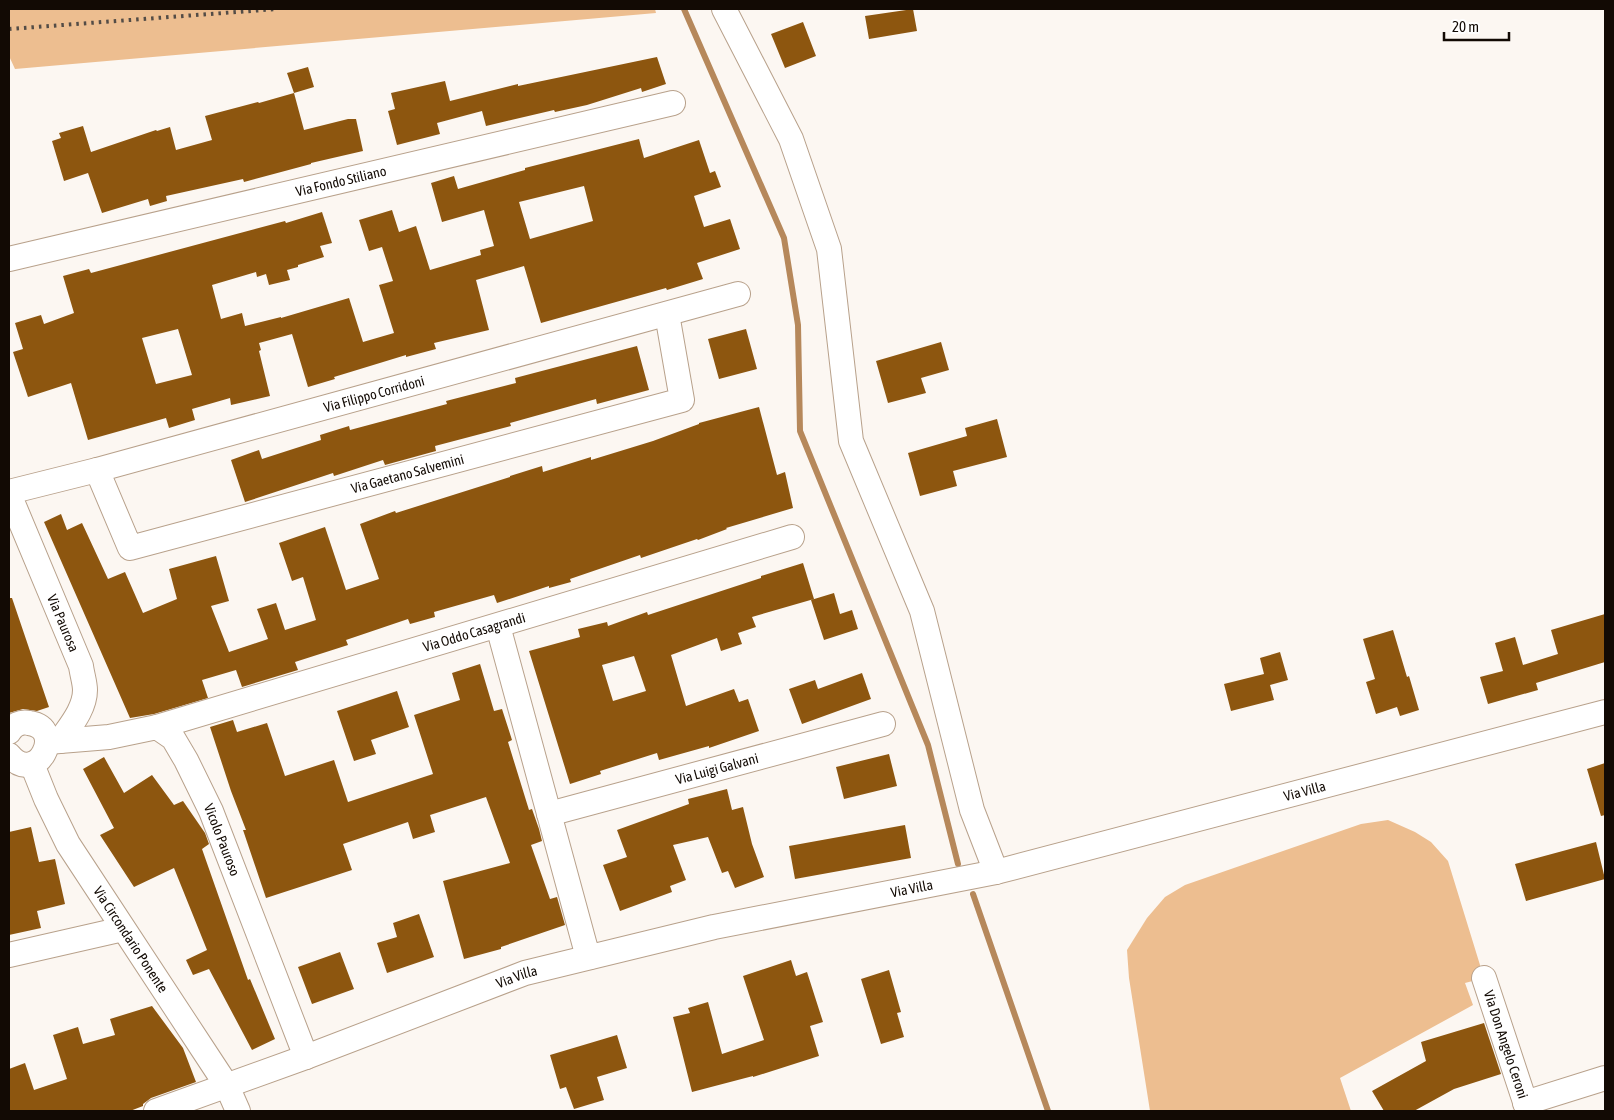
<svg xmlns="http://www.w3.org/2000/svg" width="1614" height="1120" font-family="'Asap Condensed',sans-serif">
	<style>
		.green { fill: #edbe90 }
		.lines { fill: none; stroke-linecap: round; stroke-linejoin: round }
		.stream { stroke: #b6885b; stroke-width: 6 }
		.building { fill: #8d560f; fill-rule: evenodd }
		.minor-casing { stroke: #b8a18b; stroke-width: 26 }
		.minor { stroke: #fff; stroke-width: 24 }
		.rail { stroke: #534c46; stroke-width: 4; stroke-dasharray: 2.5 5; stroke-linecap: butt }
		.labels { text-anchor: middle; stroke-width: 4.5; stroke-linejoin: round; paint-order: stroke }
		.street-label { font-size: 14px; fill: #120a04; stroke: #fff }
	</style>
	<rect width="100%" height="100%" fill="#fcf7f2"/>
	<path class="green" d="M 9,9 L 655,9 L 656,13 L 15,69 L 9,56 Z
		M 1388,820 L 1415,832 L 1431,842 L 1448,861 L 1484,978 L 1465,983 L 1473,1005 L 1340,1078 L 1351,1111 L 1150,1111 L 1129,978 L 1127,950 L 1147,918 L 1165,897 L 1185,885 L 1361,824 Z"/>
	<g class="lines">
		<path class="stream" d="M 684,9 L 784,238 L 798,325 L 800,431 L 928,745 L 958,864
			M 973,894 L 1048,1111"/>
	</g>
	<path class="building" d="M 913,9 L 917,31 L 869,39 L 865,16 Z
		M 803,22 L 816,56 L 785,68 L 771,34 Z
		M 657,57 L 666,84 L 642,92 L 641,88 L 587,105 L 555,112 L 554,110 L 486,126 L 482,111 L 437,123 L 440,134 L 397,145 L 388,111 L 395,109 L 391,93 L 445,81 L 450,101 L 518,84 L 518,86 Z
		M 308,67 L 314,87 L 294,93 L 287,73 Z
		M 294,93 L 304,130 L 348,119 L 356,119 L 363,151 L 311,163 L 311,164 L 244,182 L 243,179 L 166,196 L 167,201 L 150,206 L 148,199 L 102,213 L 88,173 L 64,181 L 52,141 L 61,138 L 59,133 L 83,126 L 91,152 L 156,130 L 157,131 L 170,127 L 176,150 L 212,140 L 205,116 L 258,102 L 259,103 Z
		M 639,139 L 644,158 L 699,140 L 710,173 L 715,171 L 721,187 L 694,196 L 704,227 L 730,219 L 740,249 L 697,263 L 703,279 L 667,290 L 666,288 L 541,323 L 524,266 L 476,280 L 489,330 L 434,343 L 436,349 L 406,357 L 406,355 L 334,377 L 335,379 L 308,387 L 292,334 L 259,343 L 261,350 L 259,351 L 270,396 L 231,405 L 230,398 L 192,409 L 195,420 L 169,428 L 166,418 L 88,440 L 71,383 L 28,397 L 13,352 L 23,349 L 15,323 L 41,315 L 44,324 L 74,313 L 63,276 L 89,269 L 91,273 L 285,221 L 286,223 L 322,212 L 332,243 L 320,246 L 324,257 L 298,265 L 298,267 L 287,270 L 290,280 L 269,285 L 266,274 L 257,277 L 256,272 L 212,285 L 221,319 L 242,313 L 245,326 L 281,317 L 281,318 L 349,298 L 363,342 L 394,333 L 379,285 L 393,281 L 382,247 L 369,251 L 359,220 L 392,210 L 399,232 L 416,226 L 430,270 L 481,255 L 480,250 L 494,246 L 484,210 L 442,222 L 431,183 L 454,176 L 458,189 L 525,170 L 525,168 ZM 584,186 L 593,221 L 530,239 L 519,202 ZM 178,329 L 192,375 L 156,384 L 142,338 Z
		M 746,329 L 757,369 L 719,379 L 708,339 Z
		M 941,342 L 949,370 L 921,378 L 926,393 L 888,403 L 876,361 Z
		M 637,346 L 649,390 L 597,404 L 596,399 L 510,423 L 511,426 L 435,446 L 436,451 L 385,465 L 383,460 L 334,476 L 333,473 L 245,502 L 231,460 L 259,450 L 262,459 L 321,440 L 320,435 L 349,426 L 350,430 L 447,404 L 446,401 L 516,383 L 515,378 Z
		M 759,407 L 777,475 L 785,472 L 793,508 L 726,528 L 727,529 L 698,540 L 697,539 L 641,558 L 640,555 L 570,579 L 571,582 L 549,588 L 549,586 L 497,603 L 494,595 L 434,612 L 435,617 L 410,624 L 408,619 L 346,640 L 348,645 L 295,662 L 298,670 L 242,687 L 236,670 L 202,680 L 208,698 L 154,714 L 130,718 L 44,522 L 61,514 L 67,530 L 82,523 L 108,579 L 125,572 L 143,613 L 177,599 L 169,569 L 216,556 L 229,601 L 211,606 L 229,652 L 268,639 L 257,609 L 276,603 L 285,630 L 316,620 L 303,577 L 292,581 L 279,543 L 325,527 L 346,590 L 379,579 L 360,524 L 395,511 L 396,513 L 510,477 L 510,476 L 542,466 L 543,472 L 591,457 L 591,460 L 653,441 L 699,424 L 699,423 Z
		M 997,419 L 1007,457 L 953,471 L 957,486 L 920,496 L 908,453 L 967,436 L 965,428 Z
		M 803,563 L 814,599 L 752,617 L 756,627 L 738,633 L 742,644 L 721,651 L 717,638 L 671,655 L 686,706 L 734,689 L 739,702 L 748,699 L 759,731 L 709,748 L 709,746 L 659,760 L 657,753 L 600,771 L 601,774 L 570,784 L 529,651 L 580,637 L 578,629 L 607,622 L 608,626 L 647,612 L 648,615 L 761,578 L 761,576 ZM 634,656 L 646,691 L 613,701 L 602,665 Z
		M 834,593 L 840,614 L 852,610 L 858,629 L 824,640 L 811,600 Z
		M 9,598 L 12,598 L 49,707 L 37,711 L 23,709 L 9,713 Z
		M 1605,614 L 1605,662 L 1536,683 L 1538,690 L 1488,704 L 1480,677 L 1503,671 L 1495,643 L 1515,637 L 1523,665 L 1558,654 L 1551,630 Z
		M 1393,630 L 1407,677 L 1409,676 L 1419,710 L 1400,716 L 1397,707 L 1376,714 L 1366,682 L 1375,679 L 1363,639 Z
		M 1280,652 L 1288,680 L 1270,685 L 1274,700 L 1231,711 L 1224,684 L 1264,674 L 1260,658 Z
		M 480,664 L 494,711 L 502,709 L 512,740 L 508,742 L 529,810 L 532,809 L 539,829 L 542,841 L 531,845 L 550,899 L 557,897 L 565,925 L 501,947 L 501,949 L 464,959 L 443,881 L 510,863 L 486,797 L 430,815 L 435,832 L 413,839 L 408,822 L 343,844 L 352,870 L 266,898 L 243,830 L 246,830 L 231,791 L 210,727 L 233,720 L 237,732 L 267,723 L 285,776 L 334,760 L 348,802 L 433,774 L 414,715 L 460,700 L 452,673 Z
		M 862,673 L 871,699 L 802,724 L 789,689 L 815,680 L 818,689 Z
		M 397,691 L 409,727 L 371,740 L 376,754 L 354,761 L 337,711 Z
		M 889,754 L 897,786 L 844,799 L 836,767 Z
		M 104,757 L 124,793 L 152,775 L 174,805 L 183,801 L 205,833 L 209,844 L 202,849 L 248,980 L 250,979 L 275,1039 L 252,1050 L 209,969 L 193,975 L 186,960 L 207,950 L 174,868 L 134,887 L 100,835 L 114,828 L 83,769 Z
		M 1605,763 L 1605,815 L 1601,816 L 1587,769 Z
		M 727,789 L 732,810 L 743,807 L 752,844 L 764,877 L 735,888 L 728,871 L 722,873 L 708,837 L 673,845 L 686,880 L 670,886 L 672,892 L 620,911 L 603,865 L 627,857 L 617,830 L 689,804 L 688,799 Z
		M 905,825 L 911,858 L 795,879 L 789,846 Z
		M 31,827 L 39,862 L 55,859 L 65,904 L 37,911 L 41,928 L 9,935 L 9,832 Z
		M 1596,842 L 1605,879 L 1526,901 L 1515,864 Z
		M 419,914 L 434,957 L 387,973 L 377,943 L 397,937 L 393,923 Z
		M 340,952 L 354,989 L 312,1004 L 298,967 Z
		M 791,960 L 796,976 L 807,972 L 823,1022 L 810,1026 L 819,1056 L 753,1077 L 753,1076 L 692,1092 L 673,1017 L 690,1013 L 688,1008 L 708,1002 L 722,1054 L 764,1040 L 743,976 Z
		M 889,970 L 901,1012 L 897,1013 L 904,1037 L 881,1044 L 861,979 Z
		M 152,1006 L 183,1048 L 196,1082 L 151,1098 L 143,1104 L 143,1106 L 130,1111 L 9,1111 L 9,1069 L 25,1063 L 34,1090 L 67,1079 L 53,1035 L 78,1027 L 83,1044 L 115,1035 L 110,1019 Z
		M 1484,1023 L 1501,1074 L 1454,1089 L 1414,1111 L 1384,1111 L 1372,1091 L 1426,1061 L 1421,1042 Z
		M 617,1035 L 627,1068 L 597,1077 L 604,1100 L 574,1109 L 566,1087 L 560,1089 L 550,1055 Z"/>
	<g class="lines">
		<g class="minor-casing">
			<g id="minor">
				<path d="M 724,9 L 791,139 L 829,249 L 851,441 L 922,611 L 972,810 L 996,872"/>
				<path id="s1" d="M 9,259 L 673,103"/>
				<path id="s2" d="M 97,470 L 130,548 L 682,400 L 667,314"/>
				<path id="s3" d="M 9,492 L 97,470 L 738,294"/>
				<path id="s4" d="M 9,494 L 81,666 C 82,674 85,683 85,690 C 85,709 70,726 60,741 L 48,742"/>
				<path d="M 498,626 L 585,946 L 590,957"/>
				<path id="s5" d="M 157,727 L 792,537"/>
				<path d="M 9,732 C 13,725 21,721 29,723 C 67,728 37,788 9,755"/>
				<path id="s6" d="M 60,741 L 109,737 L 157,727 L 173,738 L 186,760 L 211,811 L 306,1057"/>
				<path id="s7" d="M 32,764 L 46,799 L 68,844 L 204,1051 L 227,1086 L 238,1111"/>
				<path id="s8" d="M 549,814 L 883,724"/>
				<path d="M 9,955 L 123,929"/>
				<path id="s9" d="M 1484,978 L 1528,1111"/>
				<path d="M 1525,1103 L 1605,1078"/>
				<path id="s10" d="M 156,1111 L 306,1057 L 525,973 L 714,927 L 996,872 L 1605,712"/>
			</g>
		</g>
		<use href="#minor" class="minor"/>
		<path class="rail" d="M 9,29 L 277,9"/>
	</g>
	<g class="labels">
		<g class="street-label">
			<text dy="5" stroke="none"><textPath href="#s1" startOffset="341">Via Fondo Stiliano</textPath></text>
			<text dy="5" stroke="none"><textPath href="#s3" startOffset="378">Via Filippo Corridoni</textPath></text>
			<text dy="5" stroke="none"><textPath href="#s2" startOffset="372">Via Gaetano Salvemini</textPath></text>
			<text dy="5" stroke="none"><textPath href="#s4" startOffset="140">Via Paurosa</textPath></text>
			<text dy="5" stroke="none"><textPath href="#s5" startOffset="331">Via Oddo Casagrandi</textPath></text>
			<text dy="5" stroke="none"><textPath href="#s8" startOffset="174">Via Luigi Galvani</textPath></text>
			<text dy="5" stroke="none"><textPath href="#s10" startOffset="1195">Via Villa</textPath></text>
			<text dy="5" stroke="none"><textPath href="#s6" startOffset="231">Vicolo Pauroso</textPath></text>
			<text dy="5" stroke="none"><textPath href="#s10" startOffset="790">Via Villa</textPath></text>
			<text dy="5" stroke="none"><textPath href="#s7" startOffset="202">Via Circondario Ponente</textPath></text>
			<text dy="5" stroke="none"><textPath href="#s10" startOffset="385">Via Villa</textPath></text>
			<text dy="5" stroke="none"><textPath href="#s9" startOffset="70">Via Don Angelo Ceroni</textPath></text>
		</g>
	</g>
	<rect width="1614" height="1120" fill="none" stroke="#120a04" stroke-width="20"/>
	<path d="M1444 32v8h65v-8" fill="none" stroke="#120a04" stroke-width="2.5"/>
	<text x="1452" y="32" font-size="15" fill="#120a04" stroke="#ffffff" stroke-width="4" paint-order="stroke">20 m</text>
</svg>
